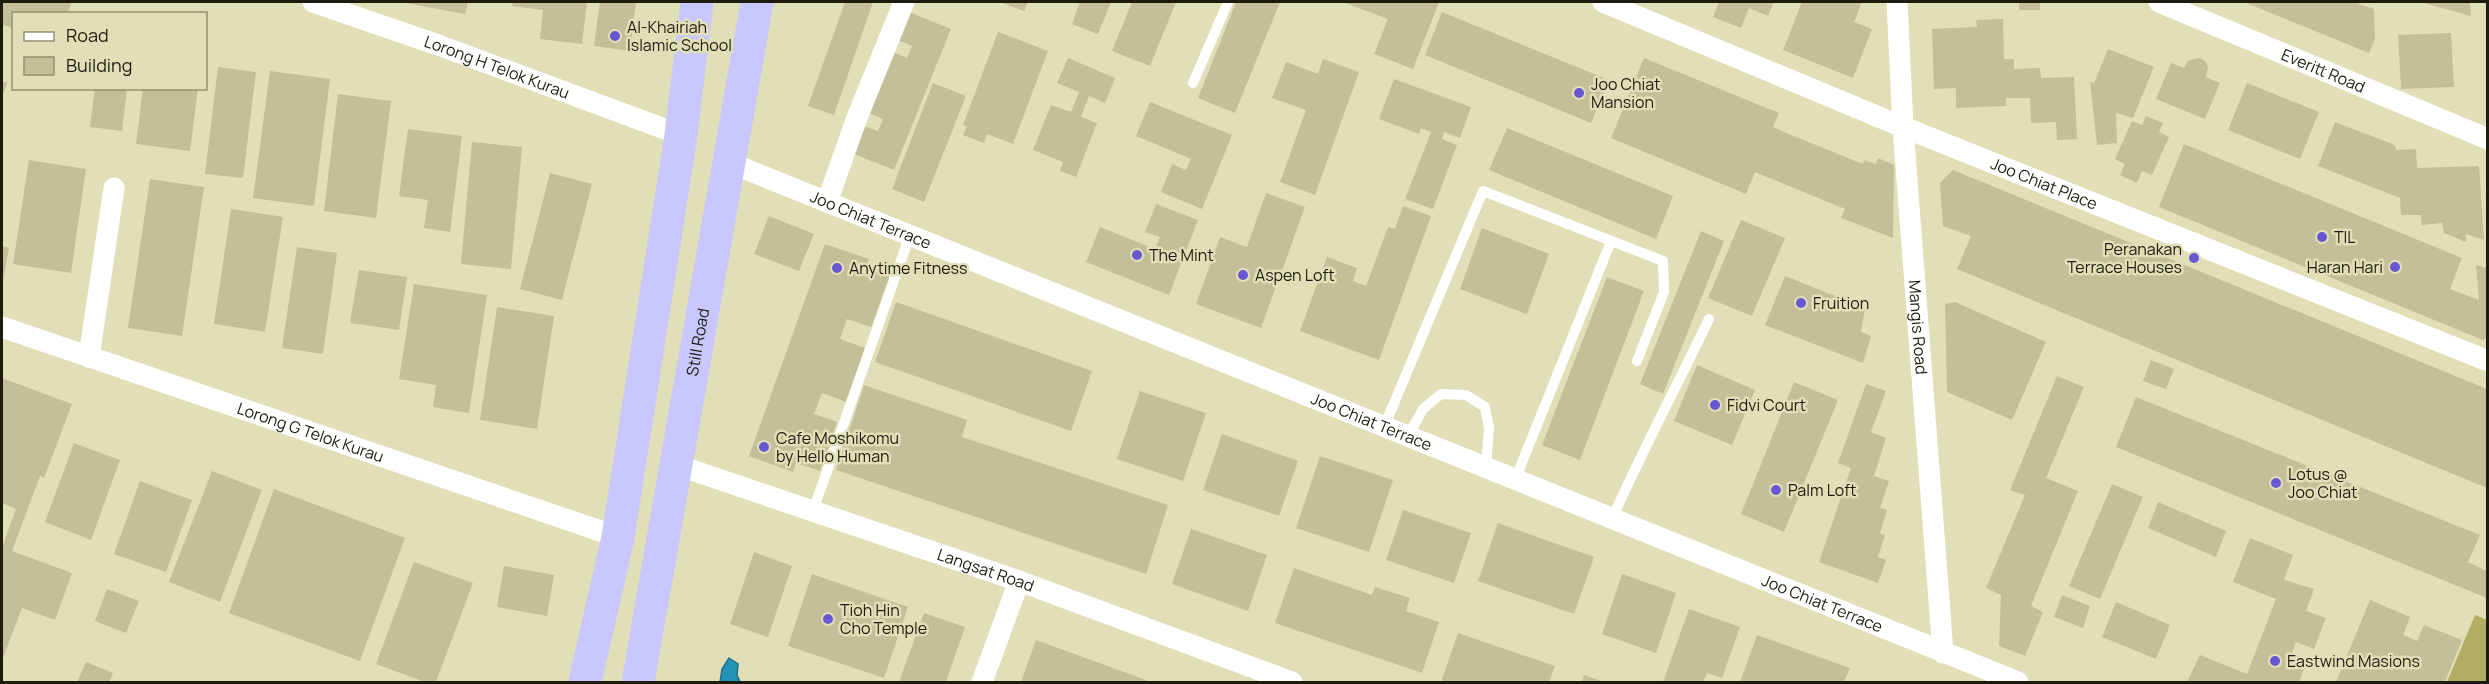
<svg xmlns="http://www.w3.org/2000/svg" width="2489" height="684" font-family="Manrope,sans-serif">
	<style>
		.green { fill: #b3ad63 }
		.water { fill: #2394b8; stroke: #217085; stroke-width: 1.5 }
		.building { fill: #c3c099 }
		.lines { fill: none; stroke-linecap: round; stroke-linejoin: round }
		.service { stroke: #fff; stroke-width: 10 }
		.minor { stroke: #fff; stroke-width: 21 }
		.trunk { stroke: #c8c8fe; stroke-width: 33 }
		.poi-dot { fill: #6758d1; stroke: #e1dfb7; stroke-width: 2 }
		.labels { text-anchor: middle; stroke-width: 5; stroke-linejoin: round; paint-order: stroke }
		.poi-label { font-size: 16px; fill: #1d1b0d; stroke: #e1dfb7; text-anchor: start }
		.street-label { font-size: 16px; fill: #1d1b0d; stroke: #e1dfb7 }
	</style>
	<rect width="100%" height="100%" fill="#e1dfb7"/>
	<path class="green" d="M 2475,615 L 2487,620 L 2487,682 L 2447,682 Z"/>
	<path class="water" d="M 729,658 L 738,664 L 737,675 L 740,682 L 720,682 L 722,669 Z"/>
	<path class="building" d="M 2,2 L 72,2 L 67,14 L 14,14 L 14,29 L 2,24 Z
		M 400,2 L 468,2 L 465,14 Z
		M 513,2 L 587,2 L 582,44 L 540,39 L 543,10 L 512,6 Z
		M 600,2 L 636,2 L 630,51 L 594,46 Z
		M 845,2 L 873,2 L 834,115 L 808,106 Z
		M 1000,2 L 1028,2 L 1024,11 Z
		M 1080,2 L 1111,2 L 1098,34 L 1072,24 Z
		M 1132,2 L 1176,2 L 1150,66 L 1112,51 Z
		M 1236,2 L 1280,2 L 1235,113 L 1198,98 Z
		M 1343,2 L 1439,2 L 1413,69 L 1374,54 L 1388,19 Z
		M 1719,2 L 1774,2 L 1768,16 L 1749,8 L 1741,28 L 1713,17 Z
		M 1802,2 L 1862,2 L 1854,22 L 1872,29 L 1853,78 L 1783,50 Z
		M 2019,2 L 2040,2 L 2040,10 L 2019,10 Z
		M 2244,2 L 2353,2 L 2374,9 L 2375,39 L 2369,53 Z
		M 2420,2 L 2470,2 L 2471,16 Z
		M 904,10 L 951,29 L 894,170 L 849,152 L 861,125 L 878,131 L 883,119 L 864,111 L 889,51 L 907,58 L 912,46 L 892,38 Z
		M 1442,12 L 1609,80 L 1591,123 L 1425,55 Z
		M 2003,19 L 2004,59 L 2014,59 L 2014,69 L 2040,68 L 2041,78 L 2074,77 L 2077,139 L 2057,140 L 2056,122 L 2031,123 L 2030,98 L 2006,98 L 2006,106 L 1956,108 L 1956,88 L 1934,89 L 1932,29 L 1977,27 L 1976,20 Z
		M 998,32 L 1048,51 L 1013,144 L 987,134 L 984,143 L 963,135 L 967,126 L 963,125 Z
		M 2451,33 L 2454,87 L 2401,89 L 2398,35 Z
		M 2108,49 L 2154,67 L 2133,118 L 2116,113 L 2117,143 L 2097,145 L 2090,81 L 2094,83 Z
		M 1068,58 L 1115,78 L 1105,103 L 1089,96 L 1081,117 L 1097,123 L 1076,177 L 1060,171 L 1063,162 L 1033,150 L 1051,105 L 1071,112 L 1079,92 L 1057,83 Z
		M 1644,58 L 1779,113 L 1773,127 L 1791,135 L 1863,164 L 1864,160 L 1876,164 L 1878,158 L 1894,165 L 1893,238 L 1841,218 L 1845,209 L 1755,172 L 1746,194 L 1611,138 Z
		M 2199,58 L 2205,61 L 2208,66 L 2206,77 L 2220,83 L 2205,119 L 2156,99 L 2171,63 L 2184,68 L 2188,61 Z
		M 1323,59 L 1359,72 L 1315,195 L 1280,182 L 1306,110 L 1272,98 L 1286,62 L 1318,74 Z
		M 218,67 L 256,72 L 243,178 L 205,174 Z
		M 270,71 L 330,79 L 314,206 L 253,198 Z
		M 1394,79 L 1471,107 L 1460,138 L 1444,132 L 1442,139 L 1457,145 L 1433,209 L 1405,199 L 1431,132 L 1421,128 L 1419,134 L 1379,119 Z
		M 2,81 L 7,83 L 2,97 Z
		M 933,83 L 966,96 L 924,202 L 892,189 Z
		M 2247,83 L 2319,112 L 2300,159 L 2228,130 Z
		M 95,88 L 127,88 L 122,131 L 90,127 Z
		M 143,88 L 198,88 L 190,151 L 136,144 Z
		M 338,94 L 391,101 L 376,218 L 324,211 Z
		M 1150,102 L 1232,135 L 1202,209 L 1161,192 L 1172,164 L 1186,170 L 1191,159 L 1136,136 Z
		M 2146,116 L 2163,123 L 2159,132 L 2169,137 L 2152,175 L 2142,171 L 2137,183 L 2120,175 L 2125,164 L 2115,159 L 2132,121 L 2142,125 Z
		M 2335,122 L 2395,145 L 2396,150 L 2416,149 L 2417,168 L 2479,166 L 2484,240 L 2466,234 L 2466,242 L 2444,233 L 2442,223 L 2422,225 L 2421,215 L 2401,215 L 2400,198 L 2318,166 Z
		M 1507,128 L 1673,196 L 1656,239 L 1489,170 Z
		M 408,129 L 462,136 L 450,232 L 424,228 L 428,200 L 399,196 Z
		M 472,142 L 522,147 L 511,269 L 461,264 Z
		M 2184,144 L 2462,258 L 2450,289 L 2479,300 L 2476,265 L 2487,268 L 2487,338 L 2483,340 L 2159,207 Z
		M 29,160 L 86,169 L 71,273 L 13,264 Z
		M 1953,170 L 2487,389 L 2487,488 L 1957,269 L 1971,236 L 1943,226 L 1940,183 Z
		M 550,173 L 592,184 L 562,300 L 520,289 Z
		M 150,179 L 204,187 L 182,336 L 128,328 Z
		M 1266,193 L 1305,207 L 1261,328 L 1196,304 L 1220,237 L 1247,247 Z
		M 1156,204 L 1198,220 L 1169,295 L 1086,262 L 1100,227 L 1155,249 L 1160,237 L 1145,232 Z
		M 1403,206 L 1431,216 L 1379,360 L 1300,331 L 1327,257 L 1357,268 L 1353,281 L 1366,286 L 1388,227 L 1395,229 Z
		M 231,209 L 283,217 L 265,332 L 214,324 Z
		M 769,216 L 814,234 L 799,271 L 754,254 Z
		M 1741,220 L 1785,238 L 1752,316 L 1708,298 Z
		M 1482,228 L 1549,254 L 1527,314 L 1460,289 Z
		M 1701,231 L 1724,241 L 1663,394 L 1640,384 Z
		M 825,244 L 869,259 L 865,268 L 889,277 L 871,327 L 847,319 L 840,339 L 865,348 L 846,402 L 822,393 L 814,414 L 837,422 L 820,471 L 796,463 L 793,472 L 749,456 Z
		M 2,246 L 9,248 L 3,281 L 2,281 Z
		M 297,247 L 337,253 L 323,354 L 282,348 Z
		M 359,270 L 407,277 L 399,330 L 350,323 Z
		M 1785,276 L 1865,308 L 1861,332 L 1871,336 L 1863,363 L 1765,325 Z
		M 1607,277 L 1644,291 L 1580,460 L 1542,445 Z
		M 414,284 L 487,295 L 469,413 L 433,407 L 436,385 L 399,379 Z
		M 896,302 L 1092,371 L 1071,431 L 875,362 Z
		M 1955,302 L 2046,342 L 2012,420 L 1947,392 L 1945,304 Z
		M 497,307 L 554,316 L 537,429 L 480,420 Z
		M 2151,360 L 2174,369 L 2166,389 L 2143,381 Z
		M 1697,365 L 1755,390 L 1732,445 L 1674,421 Z
		M 2057,376 L 2084,387 L 2046,478 L 2078,491 L 2031,606 L 2043,612 L 2025,656 L 1999,646 L 2001,595 L 1986,588 L 2025,495 L 2010,490 Z
		M 2,378 L 72,404 L 44,478 L 40,476 L 12,551 L 72,573 L 55,620 L 22,608 L 2,661 L 2,547 L 16,509 L 2,503 Z
		M 1794,382 L 1838,400 L 1784,532 L 1741,514 Z
		M 1866,384 L 1886,391 L 1871,432 L 1886,438 L 1874,476 L 1889,481 L 1880,508 L 1887,510 L 1880,533 L 1885,535 L 1878,557 L 1886,560 L 1878,583 L 1819,562 L 1851,468 L 1838,463 Z
		M 864,385 L 967,420 L 962,437 L 1168,505 L 1146,574 L 836,470 Z
		M 1140,391 L 1206,413 L 1183,481 L 1117,459 Z
		M 2136,397 L 2480,535 L 2468,562 L 2487,571 L 2487,598 L 2116,447 Z
		M 1222,434 L 1298,461 L 1279,516 L 1203,490 Z
		M 74,443 L 120,460 L 91,540 L 45,522 Z
		M 1320,456 L 1393,480 L 1369,552 L 1296,528 Z
		M 212,471 L 262,490 L 220,602 L 169,582 Z
		M 140,481 L 192,500 L 166,572 L 114,554 Z
		M 2112,484 L 2143,497 L 2100,599 L 2069,586 Z
		M 274,489 L 405,538 L 360,661 L 229,613 Z
		M 2158,502 L 2226,531 L 2216,557 L 2148,528 Z
		M 1403,510 L 1471,533 L 1454,583 L 1386,560 Z
		M 1498,523 L 1594,557 L 1574,614 L 1478,581 Z
		M 1191,529 L 1267,555 L 1248,611 L 1172,584 Z
		M 2250,538 L 2293,555 L 2284,580 L 2314,589 L 2306,611 L 2326,618 L 2314,649 L 2296,642 L 2290,658 L 2306,664 L 2299,682 L 2187,682 L 2200,655 L 2247,674 L 2276,599 L 2233,582 Z
		M 754,552 L 792,566 L 768,637 L 730,624 Z
		M 414,562 L 473,583 L 436,682 L 425,682 L 376,664 Z
		M 504,566 L 554,575 L 547,616 L 497,607 Z
		M 1294,568 L 1372,595 L 1375,587 L 1410,598 L 1406,611 L 1439,622 L 1422,673 L 1275,623 Z
		M 812,574 L 908,607 L 884,678 L 788,646 Z
		M 1622,574 L 1676,593 L 1656,653 L 1602,634 Z
		M 107,589 L 139,601 L 126,633 L 95,621 Z
		M 2062,595 L 2090,606 L 2083,628 L 2054,617 Z
		M 2370,600 L 2410,617 L 2403,635 L 2417,641 L 2424,625 L 2462,640 L 2445,682 L 2336,682 Z
		M 2116,602 L 2170,625 L 2156,659 L 2102,637 Z
		M 1689,609 L 1740,627 L 1722,678 L 1707,673 L 1703,682 L 1663,682 Z
		M 924,613 L 965,627 L 946,682 L 899,682 Z
		M 1458,633 L 1555,666 L 1549,682 L 1441,682 Z
		M 1757,635 L 1850,668 L 1844,682 L 1740,682 Z
		M 1036,640 L 1135,676 L 1150,682 L 1021,682 Z
		M 86,662 L 113,673 L 109,682 L 77,682 Z
		M 1584,675 L 1604,682 L 1582,682 Z"/>
	<g class="lines">
		<path class="service" d="M 1193,83 L 1228,2
			M 1384,427 L 1483,191 L 1663,261 L 1664,292 L 1637,361
			M 1408,436 L 1423,409 L 1441,394 L 1466,395 L 1485,407 L 1489,428 L 1486,468
			M 1515,480 L 1611,241
			M 813,511 L 910,235
			M 1612,519 C 1642,451 1677,386 1709,319"/>
		<g class="minor">
			<path id="s1" d="M 313,2 L 441,46 L 681,135"/>
			<path id="s2" d="M 1603,2 L 1903,127 L 2488,361"/>
			<path id="s3" d="M 1897,2 L 1903,127 L 1943,653"/>
			<path id="s4" d="M 2159,2 L 2488,139"/>
			<path id="s5" d="M 728,162 L 2018,682"/>
			<path d="M 827,202 L 858,115 L 904,2"/>
			<path id="s6" d="M 2,327 L 618,537"/>
			<path d="M 89,357 L 114,188"/>
			<path id="s7" d="M 677,465 L 1019,581 L 1292,682"/>
			<path d="M 982,682 L 1019,581"/>
		</g>
		<g class="trunk">
			<path d="M 585,682 L 618,537 L 681,135 L 697,2"/>
			<path id="s8" d="M 638,682 L 757,2"/>
		</g>
	</g>
	<g class="poi-dot">
		<circle cx="615" cy="36" r="6"/>
		<circle cx="1579" cy="93" r="6"/>
		<circle cx="2322" cy="237" r="6"/>
		<circle cx="1137" cy="255" r="6"/>
		<circle cx="2194" cy="258" r="6"/>
		<circle cx="2395" cy="267" r="6"/>
		<circle cx="837" cy="268" r="6"/>
		<circle cx="1243" cy="275" r="6"/>
		<circle cx="1801" cy="303" r="6"/>
		<circle cx="1715" cy="405" r="6"/>
		<circle cx="764" cy="447" r="6"/>
		<circle cx="2276" cy="483" r="6"/>
		<circle cx="1776" cy="490" r="6"/>
		<circle cx="828" cy="619" r="6"/>
		<circle cx="2275" cy="661" r="6"/>
	</g>
	<g class="labels">
		<g class="poi-label">
			<text x="627" y="33">Al-Khairiah<tspan x="627" dy="18">Islamic School</tspan></text>
			<text x="1591" y="90">Joo Chiat<tspan x="1591" dy="18">Mansion</tspan></text>
			<text x="2334" y="243">TIL</text>
			<text x="2182" y="255" text-anchor="end">Peranakan<tspan x="2182" dy="18">Terrace Houses</tspan></text>
			<text x="1149" y="261">The Mint</text>
			<text x="2383" y="273" text-anchor="end">Haran Hari</text>
			<text x="849" y="274">Anytime Fitness</text>
			<text x="1255" y="281">Aspen Loft</text>
			<text x="1813" y="309">Fruition</text>
			<text x="1727" y="411">Fidvi Court</text>
			<text x="776" y="444">Cafe Moshikomu<tspan x="776" dy="18">by Hello Human</tspan></text>
			<text x="2288" y="480">Lotus @<tspan x="2288" dy="18">Joo Chiat</tspan></text>
			<text x="1788" y="496">Palm Loft</text>
			<text x="840" y="616">Tioh Hin<tspan x="840" dy="18">Cho Temple</tspan></text>
			<text x="2287" y="667">Eastwind Masions</text>
		</g>
		<g class="street-label">
			<text dy="6" stroke="none"><textPath href="#s1" startOffset="195">Lorong H Telok Kurau</textPath></text>
			<text dy="6" stroke="none"><textPath href="#s4" startOffset="178">Everitt Road</textPath></text>
			<text dy="6" stroke="none"><textPath href="#s2" startOffset="477">Joo Chiat Place</textPath></text>
			<text dy="6" stroke="none"><textPath href="#s5" startOffset="154">Joo Chiat Terrace</textPath></text>
			<text dy="6" stroke="none"><textPath href="#s3" startOffset="326">Mangis Road</textPath></text>
			<text dy="6" stroke="none"><textPath href="#s8" startOffset="345">Still Road</textPath></text>
			<text dy="6" stroke="none"><textPath href="#s5" startOffset="694">Joo Chiat Terrace</textPath></text>
			<text dy="6" stroke="none"><textPath href="#s6" startOffset="326">Lorong G Telok Kurau</textPath></text>
			<text dy="6" stroke="none"><textPath href="#s7" startOffset="326">Langsat Road</textPath></text>
			<text dy="6" stroke="none"><textPath href="#s5" startOffset="1180">Joo Chiat Terrace</textPath></text>
		</g>
	</g>
	<rect width="2489" height="684" fill="none" stroke="#1d1b0d" stroke-width="6"/>
	<rect x="12" y="12" width="195" height="78" fill="#e1dfb7" stroke="#939173" stroke-width="1.5"/>
	<rect x="24" y="32" width="30" height="9" fill="#ffffff" stroke="#939173" stroke-width="1.5"/>
	<text x="66" y="42" font-size="18" fill="#1d1b0d">Road</text>
	<rect x="24" y="57" width="30" height="18" fill="#c3c099" stroke="#939173" stroke-width="1.5"/>
	<text x="66" y="72" font-size="18" fill="#1d1b0d">Building</text>
</svg>
